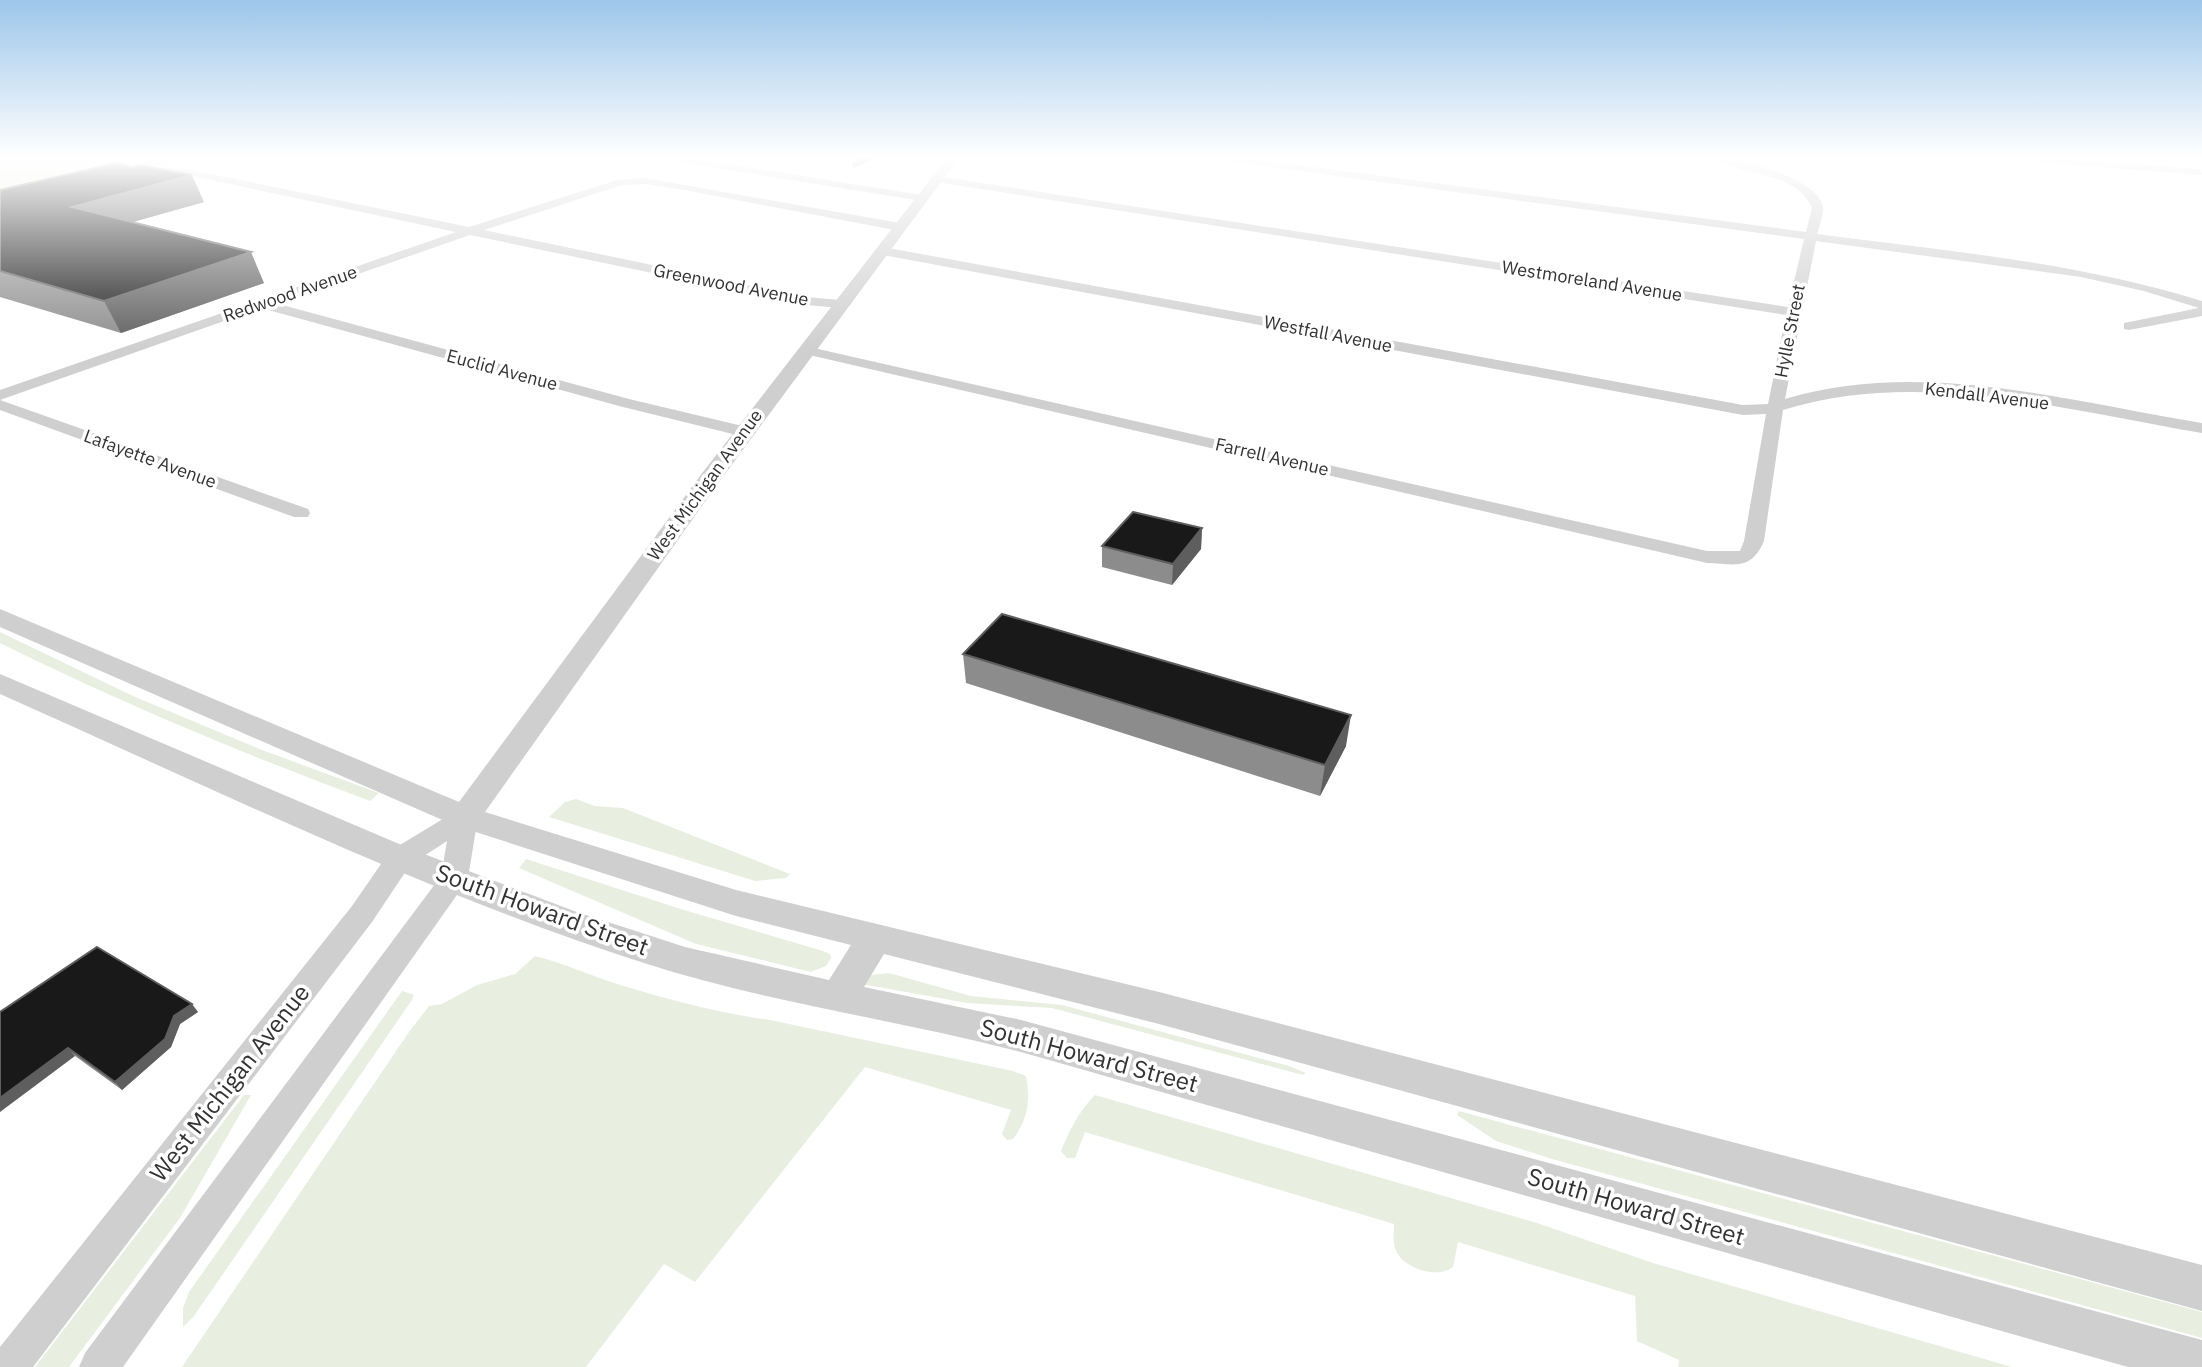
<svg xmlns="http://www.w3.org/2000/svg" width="2202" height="1367" font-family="'IBM Plex Sans',sans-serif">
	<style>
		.green { fill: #e8efe0 }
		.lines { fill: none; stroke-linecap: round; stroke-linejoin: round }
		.minor { fill: #cfcfcf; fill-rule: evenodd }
		.tertiary { fill: #cfcfcf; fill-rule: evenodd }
		.wall { fill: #8c8c8c }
		.shaded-wall { fill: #5e5e5e }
		.building { fill: #191919; stroke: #5e5e5e; stroke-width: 2 }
		.labels { text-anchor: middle; stroke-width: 7; stroke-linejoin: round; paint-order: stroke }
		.far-street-label { font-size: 18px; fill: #323232; stroke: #fff }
		.near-street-label { font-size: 24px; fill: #323232; stroke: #fff }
	</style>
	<rect width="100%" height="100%" fill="#fff"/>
	<path class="green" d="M 0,159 L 198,159 L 0,208 Z
		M 0,632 L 133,696 L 262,750 L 379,793 L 370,801 C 244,754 121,703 0,643 Z
		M 576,799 L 595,806 L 623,808 L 790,874 L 786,878 L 755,881 L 549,817 L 565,802 Z
		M 526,859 L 684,910 L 823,951 L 830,954 L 831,958 L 826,966 L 811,972 L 696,944 L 519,868 Z
		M 535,956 C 563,963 589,975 617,984 C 666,999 718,1013 770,1020 L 1013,1071 L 1026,1076 C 1031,1100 1028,1119 1013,1139 L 1007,1140 L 1002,1134 L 1011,1110 L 865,1067 L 695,1282 L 664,1264 L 586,1367 L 182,1367 L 409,1032 L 429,1006 L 442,1004 L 477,985 L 515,974 Z
		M 889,973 L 971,996 L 1062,1005 L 1289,1066 L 1306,1073 L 1303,1075 L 1052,1008 L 967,1003 L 862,984 L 870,975 Z
		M 402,991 L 414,995 L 412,1000 L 194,1316 L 183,1327 L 183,1308 L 189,1292 Z
		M 244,1095 L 251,1095 L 180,1218 L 69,1367 L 35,1367 Z
		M 1095,1095 L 1537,1223 L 1653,1263 L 2012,1367 L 1678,1367 L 1679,1360 L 1637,1341 L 1635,1296 L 1458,1242 L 1453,1267 C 1438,1279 1406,1269 1397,1253 C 1392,1244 1394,1233 1394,1224 L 1085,1132 L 1075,1158 L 1067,1158 L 1061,1151 C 1070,1130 1078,1112 1095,1095 Z
		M 1459,1111 L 2202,1312 L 2202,1338 L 1552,1159 L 1496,1141 L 1457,1115 Z"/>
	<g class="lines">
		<path class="minor" d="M 675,159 L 696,159 L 922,195 L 928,198 L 922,201 L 680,162 Z
			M 1228,159 L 1253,159 L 1806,232 L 1812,208 C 1797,171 1745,178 1717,159 C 1741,157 1819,179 1823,207 C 1824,215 1819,226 1817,234 C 1947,251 2077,262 2202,301 L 2202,316 L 2129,330 L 2124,329 L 2124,323 L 2199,308 L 2144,291 L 2081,277 L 1816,241 L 1785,399 C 1919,358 2068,401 2202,423 L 2202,433 C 2066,410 1919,368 1783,410 L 1764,541 C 1751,571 1735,564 1707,563 L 805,354 L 798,350 L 805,346 L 1707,551 L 1740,551 L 1744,541 L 1766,414 L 1743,415 L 883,255 L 877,251 L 883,247 L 1743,405 L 1768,404 L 1786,315 L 936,182 L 931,179 L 936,176 L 1788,307 L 1804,239 L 1233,162 Z
			M 2032,159 L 2070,159 L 2201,169 L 2202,175 L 2037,162 Z
			M 169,168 L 192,170 L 469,227 L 617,180 L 645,178 L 900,223 L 906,227 L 900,231 L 684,190 L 645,184 L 622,185 L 484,230 L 806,297 L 841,300 L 848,304 L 841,308 L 806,305 L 470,235 L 275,303 L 629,399 L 751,428 L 753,432 L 751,436 L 745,437 L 619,406 L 261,308 L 0,400 L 0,390 L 456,232 L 192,176 C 180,175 143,179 137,175 Z
			M 0,400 L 308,509 L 310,513 L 308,517 L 294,517 L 0,410 Z
			M 465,808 L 474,811 L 478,817 L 468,878 L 464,885 L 123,1367 L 79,1367 L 85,1353 L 441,876 L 447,841 L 410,865 L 372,922 L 33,1367 L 0,1367 L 0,1347 L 352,906 L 390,851 L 456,811 Z"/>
		<path class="tertiary" d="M 946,159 L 958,159 L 719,482 L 485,812 L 736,890 L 1159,992 L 2202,1265 L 2202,1311 L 1159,1024 L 884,954 L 864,987 L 1021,1020 L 2202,1340 L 2202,1367 L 2128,1367 L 1021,1052 C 895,1019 768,1003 644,963 C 423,892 212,788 0,694 L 0,674 L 411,849 L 574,911 L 685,947 L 829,980 L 851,945 L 736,916 L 454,825 L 0,627 L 0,609 L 459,802 L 703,472 Z"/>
	</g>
	<path class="wall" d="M 0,190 L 204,202 L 132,222 L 264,283 L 121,333 L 0,297 Z
		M 1202,528 L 1201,549 L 1172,585 L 1102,567 L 1102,546 Z
		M 963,654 L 1346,746 L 1320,796 L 966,683 Z
		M 0,1012 L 198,1012 L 180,1024 L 171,1047 L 122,1090 L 75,1056 Z"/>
	<path class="shaded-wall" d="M 852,159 L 875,159 L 853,168 Z
		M 192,175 L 204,202 L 87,235 L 72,207 Z
		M 251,252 L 264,283 L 121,333 L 104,301 Z
		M 1202,528 L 1201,549 L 1172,585 L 1173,564 Z
		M 1351,715 L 1346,746 L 1320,796 L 1325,765 Z
		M 192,1004 L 198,1012 L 180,1024 L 171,1047 L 122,1090 L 115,1082 L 174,1016 Z
		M 68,1048 L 75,1056 L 0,1112 L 0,1098 Z"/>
	<path class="building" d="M 116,163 L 132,167 L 141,165 L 192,175 L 72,207 L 251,252 L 104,301 L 0,271 L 0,190 Z
		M 1133,512 L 1202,528 L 1173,564 L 1102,546 Z
		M 1002,614 L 1351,715 L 1325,765 L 963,654 Z
		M 97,947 L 192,1004 L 174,1016 L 165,1039 L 115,1082 L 68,1048 L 0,1098 L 0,1012 Z"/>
	<linearGradient id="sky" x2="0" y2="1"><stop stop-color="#9dc6ea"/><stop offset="0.45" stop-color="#fff"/><stop offset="1" stop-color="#fff" stop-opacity="0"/></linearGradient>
	<rect width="2202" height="350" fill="url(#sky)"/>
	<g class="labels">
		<g class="far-street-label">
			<text transform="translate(1592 281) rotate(9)" y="6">Westmoreland Avenue</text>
			<text transform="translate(731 285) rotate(11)" y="6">Greenwood Avenue</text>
			<text transform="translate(290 294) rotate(-19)" y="6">Redwood Avenue</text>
			<text transform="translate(1790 331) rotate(-79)" y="6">Hylle Street</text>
			<text transform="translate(1328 334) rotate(11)" y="6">Westfall Avenue</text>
			<text transform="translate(502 370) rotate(15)" y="6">Euclid Avenue</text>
			<text transform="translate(1987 396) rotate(7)" y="6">Kendall Avenue</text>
			<text transform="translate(1272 457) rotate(13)" y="6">Farrell Avenue</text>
			<text transform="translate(150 459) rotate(20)" y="6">Lafayette Avenue</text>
			<text transform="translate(705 485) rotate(-54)" y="6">West Michigan Avenue</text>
		</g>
		<g class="near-street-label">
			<text transform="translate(542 910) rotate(20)" y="8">South Howard Street</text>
			<text transform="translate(1089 1056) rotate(15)" y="8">South Howard Street</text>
			<text transform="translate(230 1083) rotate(-52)" y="8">West Michigan Avenue</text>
			<text transform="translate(1636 1207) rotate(16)" y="8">South Howard Street</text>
		</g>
	</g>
</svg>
